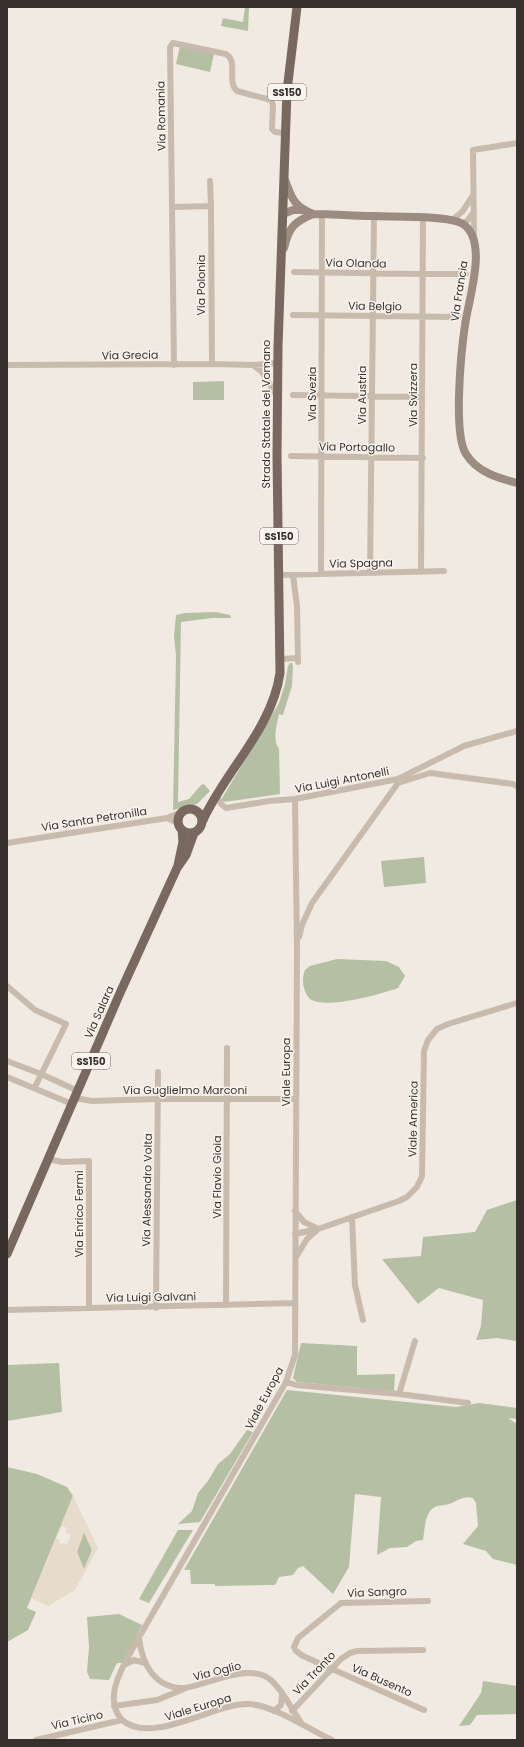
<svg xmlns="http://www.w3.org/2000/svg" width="524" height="1747" font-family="Poppins,sans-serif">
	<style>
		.green { fill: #b4bfa3 }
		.plaza { fill: #e7dbcb; fill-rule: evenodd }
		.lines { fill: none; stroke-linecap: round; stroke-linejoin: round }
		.street { stroke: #c8bbae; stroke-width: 6 }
		.secondary { stroke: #9b8b80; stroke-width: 8 }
		.primary { stroke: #78685f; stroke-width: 9 }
		.labels { text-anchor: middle; stroke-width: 3; stroke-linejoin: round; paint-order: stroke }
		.shield { fill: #f9f4ee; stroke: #726b66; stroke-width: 1 }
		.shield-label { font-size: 10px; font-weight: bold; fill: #38302c }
		.street-label { font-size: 11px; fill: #38302c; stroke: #f9f4ee }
	</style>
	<rect width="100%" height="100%" fill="#f1eae2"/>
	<path class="green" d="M 245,7 L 249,7 L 248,31 L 221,26 L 223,18 L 243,22 Z
		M 180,46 L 214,54 L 210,72 L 176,64 Z
		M 224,381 L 224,400 L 193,400 L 193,382 Z
		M 216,612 L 230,615 L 231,618 L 212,618 L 181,622 L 178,802 L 189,799 L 201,785 L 204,784 L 210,791 L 197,804 L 173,810 L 176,656 L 174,636 L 176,615 L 185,613 Z
		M 290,663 L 292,663 L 293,666 L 292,686 L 283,715 L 279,714 C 277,724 272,740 279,749 L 280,794 L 224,802 L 221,800 L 279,703 L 285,684 L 288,666 Z
		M 424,857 L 426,883 L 384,887 L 381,861 Z
		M 337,959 L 386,961 L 399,967 L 405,976 L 398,988 C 380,994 327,1010 310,999 C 307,996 305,992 304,988 C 302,982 303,976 305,970 L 310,966 Z
		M 517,1200 L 517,1341 L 497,1338 L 476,1340 L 481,1326 L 483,1300 L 439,1288 L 418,1304 L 382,1259 L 421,1256 L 423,1237 L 475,1232 L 487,1210 Z
		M 301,1343 L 357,1346 L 357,1375 L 395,1374 L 394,1391 L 297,1382 L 293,1378 Z
		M 59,1363 L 62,1412 L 7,1421 L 7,1365 Z
		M 287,1390 L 456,1407 L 479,1403 L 517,1408 L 517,1419 L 508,1418 L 517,1424 L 517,1565 L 493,1559 L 486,1551 L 463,1544 L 478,1526 L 476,1503 L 473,1498 C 465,1496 460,1499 452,1503 C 447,1505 442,1505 437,1506 C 424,1510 425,1530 423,1540 L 416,1541 L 407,1547 L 390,1548 L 377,1555 L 381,1497 L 355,1494 L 349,1567 L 333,1594 L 303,1566 L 298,1568 L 293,1575 L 279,1577 L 275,1585 L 215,1586 L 215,1584 L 191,1584 L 190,1570 L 184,1570 Z
		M 247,1430 L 253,1432 L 200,1522 L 178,1524 L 192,1511 L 198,1493 L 208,1481 L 218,1464 L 230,1454 Z
		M 7,1467 L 37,1474 L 67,1487 L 73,1496 L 27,1608 L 36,1612 L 28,1630 L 7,1642 Z
		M 178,1530 L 193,1530 L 149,1603 L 139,1599 Z
		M 84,1532 L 92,1550 L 84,1570 L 77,1552 Z
		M 119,1614 L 142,1625 L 123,1663 L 117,1663 L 109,1680 L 90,1679 L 87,1672 L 89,1647 L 87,1617 Z
		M 483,1681 L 517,1686 L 517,1714 L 477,1715 L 470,1725 L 459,1726 L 481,1693 Z"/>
	<path class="plaza" d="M 73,1496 L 98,1548 L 75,1590 L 48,1606 L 31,1598 ZM 62,1526 L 67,1528 L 65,1532 L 71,1535 L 67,1544 L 59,1543 L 60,1540 L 56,1538 ZM 84,1532 L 92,1550 L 84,1569 L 77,1552 Z"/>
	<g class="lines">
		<path class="street" d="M 210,181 L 211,206
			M 173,207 L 211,206 L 212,364
			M 452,220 L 462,212 L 472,197
			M 461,223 L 466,222 L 474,212
			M 474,237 L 473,150 L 517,143
			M 294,272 L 419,274
			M 423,274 L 466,274
			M 293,315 L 458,317
			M 7,365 L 212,364 L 253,365 L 278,363
			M 174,365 L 170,47 L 173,43 L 226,54 C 239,62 226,81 237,91 L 271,100 L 273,105 L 272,129 L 275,132 L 285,133
			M 253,365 L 262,372 L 277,396
			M 293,395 L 422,397
			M 291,456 L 423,458
			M 421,572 L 423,217
			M 370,573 L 374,216
			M 321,574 L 322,214
			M 279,575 L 444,571
			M 293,575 L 297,606 L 298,662
			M 281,659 L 298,658
			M 398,783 L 430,773 L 513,784 L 517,786
			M 216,795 L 221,804 L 226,808 L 269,801 L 295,799 L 398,779 L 464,746 L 517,731
			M 295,799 L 297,949 L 295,1355 L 286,1382 L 134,1646 C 123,1666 103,1697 121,1719 C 150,1747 215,1703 248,1704 C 274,1705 308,1729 332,1740
			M 167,818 L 178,823
			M 7,843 L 167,818 L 182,812
			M 299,937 L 302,925 L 312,903 L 398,783 L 398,779
			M 7,986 L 35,1010 L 66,1024 L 35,1087
			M 7,1061 L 41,1074 L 78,1091
			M 7,1077 L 72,1104
			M 75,1098 L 92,1101 L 158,1099 L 296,1099
			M 48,1159 L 62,1162 L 89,1161 L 89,1308
			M 295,1211 L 304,1222 L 318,1229
			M 352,1217 L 355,1285 L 363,1320
			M 295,1234 L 318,1229 L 399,1201 L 407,1197 L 417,1187 L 422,1176 L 424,1051 L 428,1040 L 437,1029 L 448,1024 L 517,1003
			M 296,1257 L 307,1239 L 317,1230
			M 226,1305 L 227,1048
			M 156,1308 L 158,1072
			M 7,1310 L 295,1303
			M 286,1382 L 296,1385 L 399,1394 L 415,1341
			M 399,1394 L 468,1403
			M 139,1638 C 142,1663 154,1689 185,1688 C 210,1684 251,1661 272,1681 C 284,1692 292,1710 302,1724
			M 126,1664 L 134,1660 L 145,1663
			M 114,1706 L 157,1700 L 184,1689
			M 424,1710 L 303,1656 L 296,1651 L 294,1647 L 298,1638 L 341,1603 L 428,1601
			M 274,1711 L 281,1705 L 282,1695
			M 292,1711 L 341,1659 L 350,1653 L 357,1651 L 423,1650
			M 36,1740 L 122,1720"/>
		<path class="secondary" d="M 285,180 C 292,198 293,206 313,214 C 333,214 353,216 373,216 C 393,217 448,215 463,224 C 489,241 468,301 465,325 C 461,352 453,434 466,454 C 477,472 498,478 517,483
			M 283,214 L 293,210 L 303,210
			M 284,248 C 289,227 294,222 313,214"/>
		<path class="primary" d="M178 821a12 12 0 1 1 24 0a12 12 0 1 1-24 0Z
			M 203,820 C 226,770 272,729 280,673 L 277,455 L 278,347 L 287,91 L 297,7
			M 178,865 L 183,842 L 182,830
			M 7,1254 L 120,993 L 177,868 L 186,855 L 194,833"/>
	</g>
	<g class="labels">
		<g class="shield">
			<rect x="268" y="84" width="38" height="16" rx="3"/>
			<rect x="260" y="528" width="38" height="16" rx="3"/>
			<rect x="72" y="1053" width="38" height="16" rx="3"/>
		</g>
		<g class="shield-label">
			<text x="287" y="96">SS150</text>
			<text x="279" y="540">SS150</text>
			<text x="91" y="1065">SS150</text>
		</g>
		<g class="street-label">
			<text transform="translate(161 116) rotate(-91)" y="4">Via Romania</text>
			<text transform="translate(356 263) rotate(1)" y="4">Via Olanda</text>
			<text transform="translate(201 285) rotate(-90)" y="4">Via Polonia</text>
			<text transform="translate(459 291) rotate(-81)" y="4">Via Francia</text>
			<text transform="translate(375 306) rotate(1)" y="4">Via Belgio</text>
			<text transform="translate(130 355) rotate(-1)" y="4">Via Grecia</text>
			<text transform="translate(312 394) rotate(-90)" y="4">Via Svezia</text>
			<text transform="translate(362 395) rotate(-90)" y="4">Via Austria</text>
			<text transform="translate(413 395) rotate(-90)" y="4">Via Svizzera</text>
			<text transform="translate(266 414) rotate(-90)" y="4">Strada Statale del Vomano</text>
			<text transform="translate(357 447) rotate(1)" y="4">Via Portogallo</text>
			<text transform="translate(361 563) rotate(-1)" y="4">Via Spagna</text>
			<text transform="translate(342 780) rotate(-11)" y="4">Via Luigi Antonelli</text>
			<text transform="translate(94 819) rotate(-9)" y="4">Via Santa Petronilla</text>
			<text transform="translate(99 1012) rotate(-66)" y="4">Via Salara</text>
			<text transform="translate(286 1072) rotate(-90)" y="4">Viale Europa</text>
			<text x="185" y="1094">Via Guglielmo Marconi</text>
			<text transform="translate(413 1119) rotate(-89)" y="4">Viale America</text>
			<text transform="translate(217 1177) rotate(-90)" y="4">Via Flavio Gioia</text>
			<text transform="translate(147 1190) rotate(-89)" y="4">Via Alessandro Volta</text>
			<text transform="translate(79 1214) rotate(-90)" y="4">Via Enrico Fermi</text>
			<text transform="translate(151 1297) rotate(-1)" y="4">Via Luigi Galvani</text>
			<text transform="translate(264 1398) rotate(-62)" y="4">Viale Europa</text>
			<text transform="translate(377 1592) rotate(-2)" y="4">Via Sangro</text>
			<text transform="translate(217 1671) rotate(-14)" y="4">Via Oglio</text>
			<text transform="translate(314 1673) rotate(-46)" y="4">Via Tronto</text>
			<text transform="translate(382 1680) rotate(24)" y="4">Via Busento</text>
			<text transform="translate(198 1707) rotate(-17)" y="4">Viale Europa</text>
			<text transform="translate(77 1720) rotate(-13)" y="4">Via Ticino</text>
		</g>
	</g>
	<rect width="524" height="1747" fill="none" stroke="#38302c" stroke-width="16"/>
</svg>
